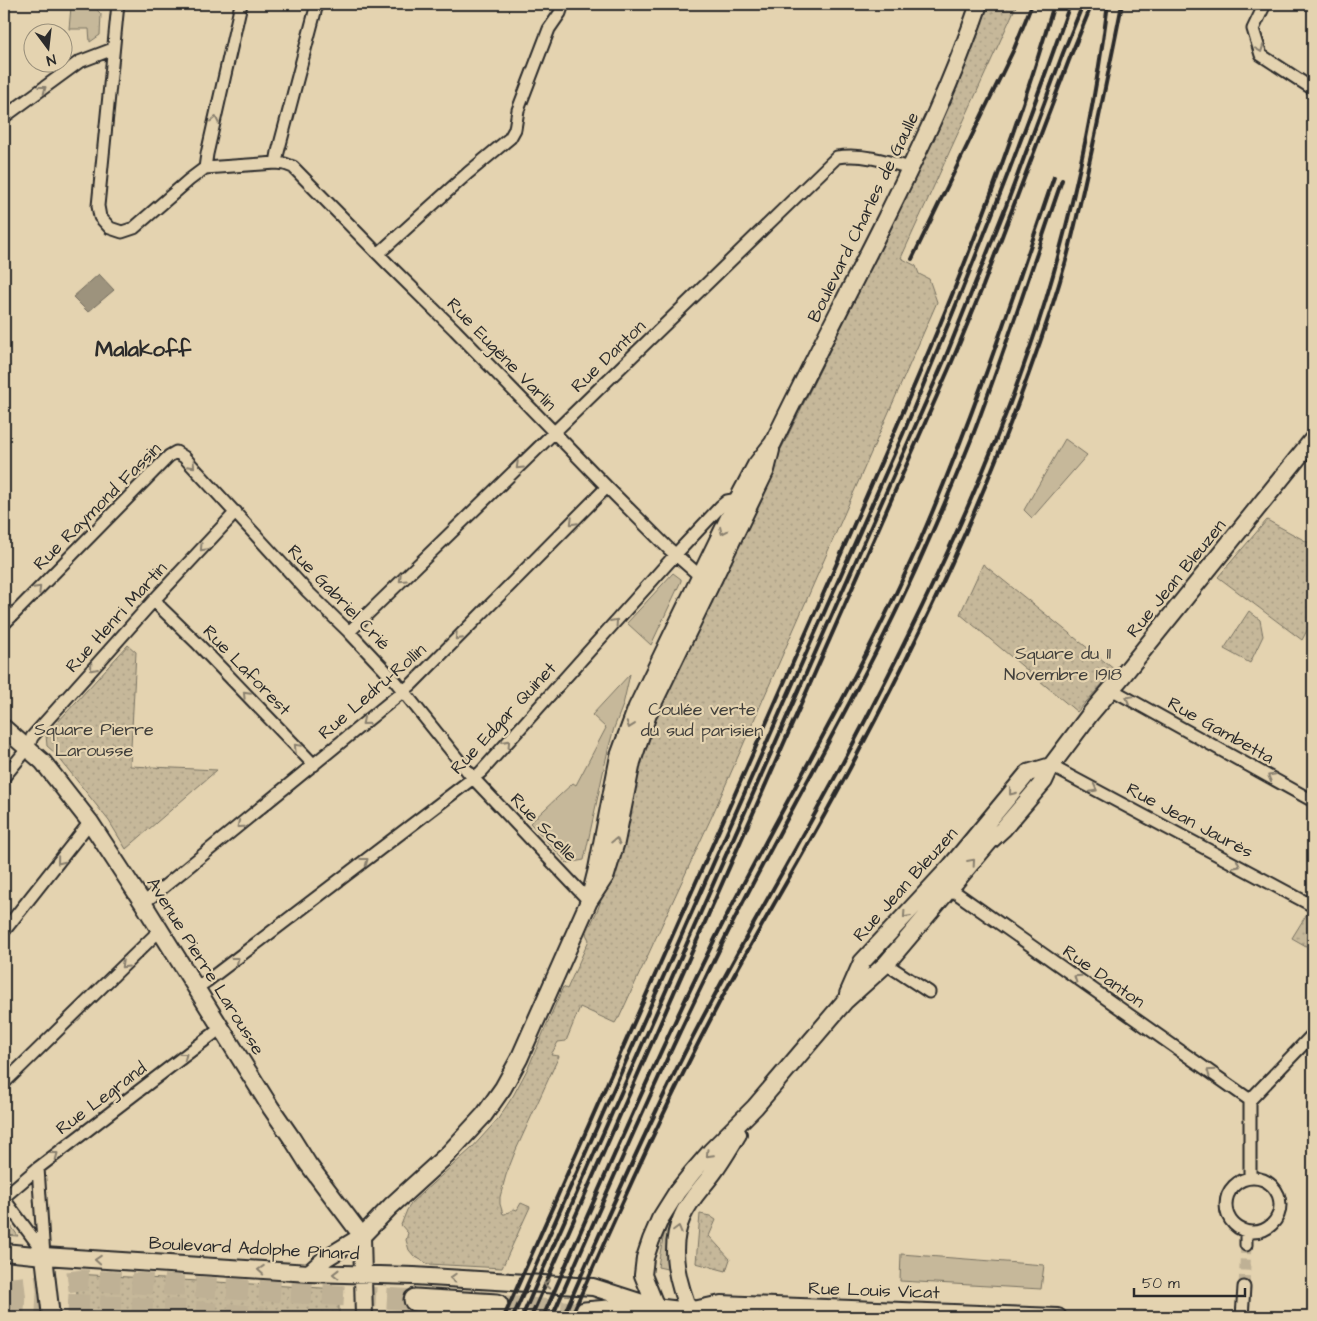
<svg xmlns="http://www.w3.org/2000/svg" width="1317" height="1321" font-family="'Architects Daughter',sans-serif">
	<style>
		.green { fill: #c6b89a; stroke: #787262 }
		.park { fill: url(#park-dots); stroke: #787262 }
		.water { fill: #9d937d; stroke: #6f695c }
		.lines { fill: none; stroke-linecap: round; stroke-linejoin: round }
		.street-tunnel { stroke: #bfb195; stroke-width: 11; stroke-dasharray: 11 5.5; stroke-linecap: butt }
		.highway-tunnel { stroke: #bfb195; stroke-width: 21; stroke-dasharray: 21 11; stroke-linecap: butt }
		.street-casing { stroke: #2b2b2b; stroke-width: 15 }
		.secondary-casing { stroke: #2b2b2b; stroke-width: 20 }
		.highway-casing { stroke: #2b2b2b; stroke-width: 25 }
		.street { stroke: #e4d3b0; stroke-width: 11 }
		.secondary { stroke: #e4d3b0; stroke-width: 16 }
		.highway { stroke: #e4d3b0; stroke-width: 21 }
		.rail { stroke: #2b2b2b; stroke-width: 4 }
		.oneway { stroke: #887f6e }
		.labels { text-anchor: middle; stroke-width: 4.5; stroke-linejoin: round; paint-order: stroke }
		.street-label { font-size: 18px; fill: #2b2b2b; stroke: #e4d3b0 }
		.park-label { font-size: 18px; fill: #42403c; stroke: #e4d3b0 }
		.district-label { font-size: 22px; font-weight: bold; fill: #2b2b2b; stroke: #e4d3b0 }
	</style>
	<defs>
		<pattern id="park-dots" width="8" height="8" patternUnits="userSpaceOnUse" patternTransform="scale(1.25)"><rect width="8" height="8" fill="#c6b89a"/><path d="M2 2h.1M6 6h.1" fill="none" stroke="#aa9e85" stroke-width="1.8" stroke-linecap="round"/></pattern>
	</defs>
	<rect width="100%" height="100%" fill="#e4d3b0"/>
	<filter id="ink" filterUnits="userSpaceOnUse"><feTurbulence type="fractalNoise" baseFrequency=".02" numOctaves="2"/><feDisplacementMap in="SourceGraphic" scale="10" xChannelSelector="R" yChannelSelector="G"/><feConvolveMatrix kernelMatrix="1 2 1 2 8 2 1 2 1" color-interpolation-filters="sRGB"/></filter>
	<g filter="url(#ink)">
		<path class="green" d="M 71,7 L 96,9 L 101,14 L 100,35 L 90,42 L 89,29 L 69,29 Z
			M 1065,439 L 1087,455 L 1032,518 L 1024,510 Z
			M 673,573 L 681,579 L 681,581 L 651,645 L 627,623 Z
			M 630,674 L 623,705 L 614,728 L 608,750 L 584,860 L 567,863 L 530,823 L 573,783 L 576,785 L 606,728 L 592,715 Z
			M 711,1158 L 715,1160 L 669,1234 L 667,1250 L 667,1269 L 658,1267 C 660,1253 662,1238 668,1224 C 679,1200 696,1179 711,1158 Z
			M 4,1216 L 18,1236 L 4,1235 Z
			M 901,1254 L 1044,1265 L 1041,1289 L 900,1281 Z
			M 4,1281 L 8,1285 L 10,1317 L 4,1317 Z"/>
		<path class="park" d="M 989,4 L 1017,4 L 901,258 L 916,266 L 919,274 L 929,279 L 937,302 L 712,816 L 619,1018 L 618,1018 L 615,1023 L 580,1007 L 566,1041 L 558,1042 L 551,1055 L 559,1056 L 515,1152 L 506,1175 L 500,1197 L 500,1204 L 503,1214 L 505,1214 L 514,1209 L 517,1210 L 521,1203 L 530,1207 L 502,1268 L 428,1264 L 414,1256 L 409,1250 L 406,1240 L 408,1233 L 401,1225 L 407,1210 L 413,1201 L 471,1149 L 498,1119 L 513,1096 L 528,1068 L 563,987 L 567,989 L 589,940 L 586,934 L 598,909 L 608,879 L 614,876 L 622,850 L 635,768 L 660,695 L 939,129 L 965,68 Z
			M 1267,520 L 1313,545 L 1313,619 L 1302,640 L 1218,577 Z
			M 983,564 L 1115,670 L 1077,712 L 960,614 Z
			M 1249,611 L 1260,620 L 1263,636 L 1250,663 L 1224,649 Z
			M 128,645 L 136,652 L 130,766 L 217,770 L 126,849 L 109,821 L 55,753 L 47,746 L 46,735 Z
			M 1308,912 L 1313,915 L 1313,950 L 1292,938 Z
			M 700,1214 L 710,1216 L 716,1220 L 709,1236 L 730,1259 L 726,1271 L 696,1263 Z
			M 75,1274 L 339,1289 L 339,1317 L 79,1317 Z"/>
		<path class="water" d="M 99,274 L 114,290 L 88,312 L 73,297 Z"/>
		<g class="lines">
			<path class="street-tunnel" d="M 1244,1287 L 1246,1245"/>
			<path class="highway-tunnel" d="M 4,1289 L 84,1280 L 415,1300
				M 4,1301 L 165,1309 L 264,1317
				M 497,1305 L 585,1313"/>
			<g class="street-casing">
				<path id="street" d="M 118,4 L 98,206 L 100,217 L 110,228 L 122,232 L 134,228 L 189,180 L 205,168 L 276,163 L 285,164 L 293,167 L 388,264 L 455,330 L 607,487 L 668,548 L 700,576
					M 1265,4 L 1253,29 L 1261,55 L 1313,89
					M 4,117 L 79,62 L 113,49
					M 276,163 L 278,152 L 317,4
					M 205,168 L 207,154 L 241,4
					M 378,254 L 468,173 L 510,138 L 515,129 L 518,110 L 549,29 L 560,13 L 563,4
					M 155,599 L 161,608 L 196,642 L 314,765
					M 4,624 L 169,456 L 176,452 L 184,457 L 307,591 L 349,632 L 396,682 L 473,778 L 589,901
					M 349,632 L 837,157 C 861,153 887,161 910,168
					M 1111,689 L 1313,801
					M 1051,766 L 1313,906
					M 4,777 L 28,748 L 32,737 L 155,599 L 236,512
					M 945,885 L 1250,1100
					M 143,903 L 155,894 L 412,684 L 607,487
					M 4,931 L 90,822
					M 886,964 L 929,992
					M 196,988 L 207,981 L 481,772 L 675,555 L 721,506 L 727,501 L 738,499
					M 4,1083 L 159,931
					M 38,1168 L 44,1256
					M 1250,1178 L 1250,1100 L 1313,1034
					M1226 1205a27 27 0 1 1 54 0a27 27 0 1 1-54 0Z
					M 4,1197 L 38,1168 L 221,1028
					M 4,1199 L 36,1242 L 43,1254
					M 1246,1245 L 1246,1231
					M 1242,1317 L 1244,1287"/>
			</g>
			<g class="secondary-casing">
				<path id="secondary" d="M 4,728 L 43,762 L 90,822 L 143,903 L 271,1108 L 291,1137 L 308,1164 L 362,1236
					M 589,901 L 597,869 L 619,756 L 637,707 L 738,499 L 756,465 L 773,443 C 808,370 846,298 882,226 C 918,153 953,81 979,4
					M 848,994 L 862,962 L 951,866 L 1028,773 L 1051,766
					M 362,1236 L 364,1317
					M 4,1252 L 44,1256 L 309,1273 L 414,1276 L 593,1287 L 655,1307 L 689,1311 L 721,1304 L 1058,1317
					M 44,1256 L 51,1317
					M 309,1273 L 326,1258 L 362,1236 L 391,1206 L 448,1154 L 484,1115 L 503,1088 L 519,1059 L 589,901 L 606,875 L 616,842 L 632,762 L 648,714 L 766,470 L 771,450
					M 660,1317 L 643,1275 L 645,1258 L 651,1240 L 660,1219 L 677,1192 L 692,1173 L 711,1151 L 755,1107 L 845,1001 L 886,964 L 989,842 L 1003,829 L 1044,781 L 1051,766 L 1091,713 L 1124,674 L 1313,439
					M 691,1317 C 679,1286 667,1250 682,1217 C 689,1200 702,1188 713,1173 C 722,1161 730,1147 738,1134"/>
			</g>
			<g class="highway-casing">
				<path id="highway" d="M 415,1300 L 497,1305
					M 689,1311 L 718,1317
					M 585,1313 L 655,1307"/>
			</g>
			<use href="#street" class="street"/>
			<use href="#secondary" class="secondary"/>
			<use href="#highway" class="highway"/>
			<path class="rail" d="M 912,259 L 1014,49 L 1032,4
				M 504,1317 C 610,1074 719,833 825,590 C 910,398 996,206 1054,4
				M 513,1317 L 903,434 C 962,292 1020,149 1070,4
				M 522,1317 L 944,361 L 1006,206 L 1063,53 L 1083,4
				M 531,1317 L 951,364 L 983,286 L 1071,55 L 1092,4
				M 543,1317 C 603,1181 661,1044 729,911 C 792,789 863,670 919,543 C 971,424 1012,300 1054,177
				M 552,1317 C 611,1183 669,1049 735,918 C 798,793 871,673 927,544 C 942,510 957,475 971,440 C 1004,354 1032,267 1062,180
				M 563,1317 C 601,1230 640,1142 683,1056 C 741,940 809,830 868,715 C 936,583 1002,441 1046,299 C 1075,202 1095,104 1108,4
				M 571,1317 C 622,1203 672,1089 732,979 C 773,904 818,830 858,753 C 923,631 982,504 1029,373 C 1043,335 1056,296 1067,257 C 1078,215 1087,173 1096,131 C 1105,88 1114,46 1122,4"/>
		</g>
		<defs><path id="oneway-chevron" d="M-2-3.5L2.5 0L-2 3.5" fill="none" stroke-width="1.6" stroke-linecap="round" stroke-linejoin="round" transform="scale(1.25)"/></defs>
		<g class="oneway">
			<use href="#oneway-chevron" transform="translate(1260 49) rotate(69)"/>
			<use href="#oneway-chevron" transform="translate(43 89) rotate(-37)"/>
			<use href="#oneway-chevron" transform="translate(215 120) rotate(-77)"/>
			<use href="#oneway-chevron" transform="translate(192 465) rotate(47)"/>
			<use href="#oneway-chevron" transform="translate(519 466) rotate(136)"/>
			<use href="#oneway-chevron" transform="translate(573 522) rotate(135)"/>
			<use href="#oneway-chevron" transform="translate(723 531) rotate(115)"/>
			<use href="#oneway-chevron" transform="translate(203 548) rotate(133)"/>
			<use href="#oneway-chevron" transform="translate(402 579) rotate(136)"/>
			<use href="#oneway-chevron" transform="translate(38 589) rotate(-45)"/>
			<use href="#oneway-chevron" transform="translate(615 622) rotate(-48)"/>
			<use href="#oneway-chevron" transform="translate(458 637) rotate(135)"/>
			<use href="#oneway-chevron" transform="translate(93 668) rotate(131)"/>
			<use href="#oneway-chevron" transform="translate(246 694) rotate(-134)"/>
			<use href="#oneway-chevron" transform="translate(1129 699) rotate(-151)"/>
			<use href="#oneway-chevron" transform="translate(365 722) rotate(140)"/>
			<use href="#oneway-chevron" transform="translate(630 725) rotate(110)"/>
			<use href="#oneway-chevron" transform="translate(507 743) rotate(-48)"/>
			<use href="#oneway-chevron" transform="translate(297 747) rotate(-134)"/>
			<use href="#oneway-chevron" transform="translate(1271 777) rotate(-151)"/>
			<use href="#oneway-chevron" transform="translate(1094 789) rotate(28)"/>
			<use href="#oneway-chevron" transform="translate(1012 792) rotate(129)"/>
			<use href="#oneway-chevron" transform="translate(240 825) rotate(141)"/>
			<use href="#oneway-chevron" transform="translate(616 841) rotate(-77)"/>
			<use href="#oneway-chevron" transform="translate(60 861) rotate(129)"/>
			<use href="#oneway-chevron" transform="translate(365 861) rotate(-37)"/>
			<use href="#oneway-chevron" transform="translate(972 862) rotate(-49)"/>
			<use href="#oneway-chevron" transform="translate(1237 865) rotate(28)"/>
			<use href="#oneway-chevron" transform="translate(906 915) rotate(132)"/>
			<use href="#oneway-chevron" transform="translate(236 960) rotate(-37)"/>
			<use href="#oneway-chevron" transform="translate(124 965) rotate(136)"/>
			<use href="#oneway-chevron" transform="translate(1077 978) rotate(-145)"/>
			<use href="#oneway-chevron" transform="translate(184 1056) rotate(-37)"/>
			<use href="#oneway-chevron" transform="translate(1210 1072) rotate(-145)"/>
			<use href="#oneway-chevron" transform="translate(709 1154) rotate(133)"/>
			<use href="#oneway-chevron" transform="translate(55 1155) rotate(-37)"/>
			<use href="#oneway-chevron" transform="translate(678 1229) rotate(-75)"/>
			<use href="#oneway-chevron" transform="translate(98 1260) rotate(-176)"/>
			<use href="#oneway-chevron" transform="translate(261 1270) rotate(-176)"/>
			<use href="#oneway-chevron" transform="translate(336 1274) rotate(-179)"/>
			<use href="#oneway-chevron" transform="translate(453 1278) rotate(-177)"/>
			<use href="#oneway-chevron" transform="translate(547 1284) rotate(-176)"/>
		</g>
	</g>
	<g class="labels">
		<g class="street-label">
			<text transform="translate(863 217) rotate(-64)" y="6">Boulevard Charles de Gaulle</text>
			<text transform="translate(502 354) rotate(46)" y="6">Rue Eugène Varlin</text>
			<text transform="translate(608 356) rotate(-44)" y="6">Rue Danton</text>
			<text transform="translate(97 506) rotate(-45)" y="6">Rue Raymond Fassin</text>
			<text transform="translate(1176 578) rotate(-51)" y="6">Rue Jean Bleuzen</text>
			<text transform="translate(339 597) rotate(46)" y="6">Rue Gabriel Crié</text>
			<text transform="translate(116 617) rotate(-48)" y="6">Rue Henri Martin</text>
			<text transform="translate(247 670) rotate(46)" y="6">Rue Laforest</text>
			<text transform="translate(372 691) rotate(-41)" y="6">Rue Ledru-Rollin</text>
			<text transform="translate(503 718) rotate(-47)" y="6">Rue Edgar Quinet</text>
			<text transform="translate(1221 730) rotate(29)" y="6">Rue Gambetta</text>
			<text transform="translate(1190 820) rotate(28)" y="6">Rue Jean Jaurès</text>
			<text transform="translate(544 827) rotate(46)" y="6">Rue Scelle</text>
			<text transform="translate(905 884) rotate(-48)" y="6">Rue Jean Bleuzen</text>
			<text transform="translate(206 966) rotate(58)" y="6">Avenue Pierre Larousse</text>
			<text transform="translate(1104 976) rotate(35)" y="6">Rue Danton</text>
			<text transform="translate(101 1098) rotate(-37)" y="6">Rue Legrand</text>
			<text transform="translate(254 1248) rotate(3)" y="6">Boulevard Adolphe Pinard</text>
			<text transform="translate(874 1290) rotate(2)" y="6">Rue Louis Vicat</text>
		</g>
		<g class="park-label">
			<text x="1063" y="659">Square du 11<tspan x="1063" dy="21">Novembre 1918</tspan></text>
			<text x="702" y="715">Coulée verte<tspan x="702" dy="21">du sud parisien</tspan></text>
			<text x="94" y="735">Square Pierre<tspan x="94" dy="21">Larousse</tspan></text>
		</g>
		<g class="district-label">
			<text x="143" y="356">Malakoff</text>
		</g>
	</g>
	<rect width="1317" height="1321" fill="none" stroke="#e4d3b0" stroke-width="20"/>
	<rect x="10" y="10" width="1297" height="1301" fill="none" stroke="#2b2b2b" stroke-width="2" filter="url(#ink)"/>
	<g transform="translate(48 48) rotate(165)"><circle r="24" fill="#e4d3b0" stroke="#9a907b"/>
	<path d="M0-4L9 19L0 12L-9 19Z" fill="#2b2b2b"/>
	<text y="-8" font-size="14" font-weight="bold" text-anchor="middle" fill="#2b2b2b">N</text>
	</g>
	<path d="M1134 1288v8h111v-8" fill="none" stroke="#2b2b2b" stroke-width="2.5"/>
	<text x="1142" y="1288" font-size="15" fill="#2b2b2b" stroke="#e4d3b0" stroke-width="4" paint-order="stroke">50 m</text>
</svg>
